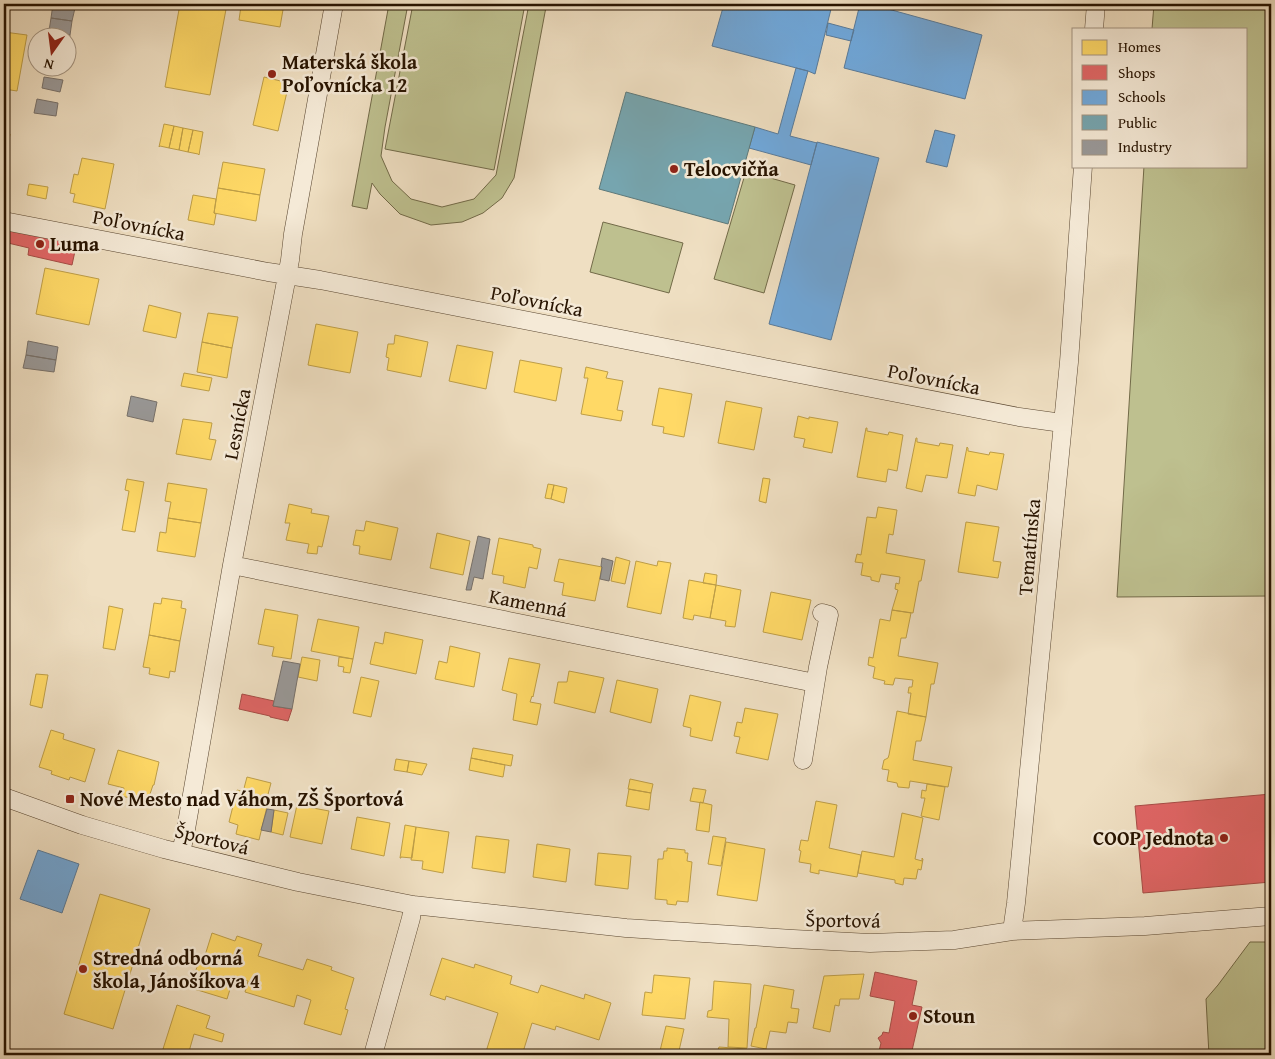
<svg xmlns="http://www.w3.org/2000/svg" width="1275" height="1059" font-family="'Gentium Book Plus',serif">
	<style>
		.green { fill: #bec08f; stroke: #726a48 }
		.homes { fill: #ffd966; stroke: #be9e47 }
		.shops { fill: #e06666; stroke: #a84d47 }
		.schools { fill: #6fa8dc; stroke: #597b9a }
		.public { fill: #76a5af; stroke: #5e797a }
		.industry { fill: #999; stroke: #77716b }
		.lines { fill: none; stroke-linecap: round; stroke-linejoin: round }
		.minor-casing { stroke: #594630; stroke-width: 19 }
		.minor { stroke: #f5ead7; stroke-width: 18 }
		.poi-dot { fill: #8f2418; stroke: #f5ead7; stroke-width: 2 }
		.labels { text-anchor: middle; stroke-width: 5; stroke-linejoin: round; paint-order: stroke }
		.poi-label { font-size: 20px; font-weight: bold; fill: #271300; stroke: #f5ead7; text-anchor: start }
		.street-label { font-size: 20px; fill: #271300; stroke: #f5ead7 }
	</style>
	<rect width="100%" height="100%" fill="#efdfc2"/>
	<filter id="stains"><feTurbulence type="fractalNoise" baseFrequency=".004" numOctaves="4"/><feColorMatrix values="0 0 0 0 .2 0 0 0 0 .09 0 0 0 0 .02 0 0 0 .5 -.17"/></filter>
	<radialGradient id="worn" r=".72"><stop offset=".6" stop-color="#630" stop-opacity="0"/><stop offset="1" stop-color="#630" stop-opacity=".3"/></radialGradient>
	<path class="green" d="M 389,4 L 408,4 L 385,127 L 381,156 L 392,181 L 411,199 L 442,207 L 474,199 L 496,175 L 529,4 L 546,4 L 546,7 L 514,178 L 502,198 L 483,213 L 462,222 L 431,225 L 400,214 L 380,194 L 372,183 L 367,209 L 352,206 Z
		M 413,4 L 525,4 L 494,170 L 385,149 Z
		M 1154,4 L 1271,4 L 1271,596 L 1117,597 L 1144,166 L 1246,166 L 1246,29 L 1152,29 Z
		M 746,171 L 795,185 L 764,293 L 714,279 Z
		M 603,222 L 683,243 L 669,293 L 590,272 Z
		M 1250,942 L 1271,942 L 1271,1055 L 1209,1055 L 1206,999 L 1218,985 Z"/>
	<path class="homes" d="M 180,4 L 227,4 L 210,95 L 165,87 Z
		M 253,4 L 284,4 L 280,27 L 239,20 L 241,6 L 254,8 L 255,4 Z
		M 4,32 L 27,35 L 17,91 L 4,89 Z
		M 264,77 L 289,83 L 278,131 L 253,125 Z
		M 164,124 L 174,126 L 169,148 L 160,146 L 159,147 Z
		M 174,126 L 183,128 L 179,150 L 169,148 Z
		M 183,128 L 193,130 L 188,152 L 179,150 Z
		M 193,130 L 203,132 L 199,155 L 198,154 L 188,152 Z
		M 4,133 L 10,134 L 4,169 Z
		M 82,158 L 114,164 L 105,209 L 73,202 L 75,194 L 70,193 L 74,174 L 78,175 Z
		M 223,162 L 265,169 L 260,195 L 218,188 Z
		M 29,184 L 48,187 L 46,199 L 27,195 Z
		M 218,188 L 260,195 L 256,221 L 214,213 Z
		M 193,195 L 216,199 L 214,213 L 216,214 L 214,225 L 188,220 Z
		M 45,268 L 99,279 L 89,325 L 36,314 Z
		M 149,305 L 181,313 L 176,338 L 143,331 Z
		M 208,313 L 238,317 L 232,348 L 202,342 Z
		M 316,324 L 358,332 L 350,373 L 308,365 Z
		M 395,335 L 428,342 L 421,377 L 387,370 L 389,358 L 386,357 L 388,344 L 394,344 Z
		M 202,342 L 232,348 L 227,378 L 197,372 Z
		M 457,345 L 493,352 L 486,389 L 449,381 Z
		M 520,360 L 562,368 L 556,401 L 514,392 Z
		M 586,367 L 608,372 L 606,378 L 623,381 L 617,410 L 623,411 L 621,421 L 581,414 L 588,378 L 584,378 Z
		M 184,373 L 212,378 L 209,391 L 181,386 Z
		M 659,388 L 692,394 L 684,437 L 663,433 L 664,427 L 652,425 Z
		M 726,401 L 762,408 L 754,450 L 718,443 Z
		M 798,416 L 809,419 L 809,417 L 838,422 L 832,453 L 803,447 L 805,439 L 794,437 Z
		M 183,419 L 212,423 L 209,439 L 216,440 L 211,460 L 176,454 Z
		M 866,428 L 867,428 L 867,431 L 888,435 L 889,432 L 903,435 L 897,471 L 888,469 L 886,482 L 857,477 Z
		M 916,438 L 917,438 L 917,442 L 939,446 L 940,443 L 953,445 L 947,478 L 926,475 L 922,492 L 906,488 Z
		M 967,447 L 968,448 L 968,451 L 989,455 L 990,452 L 1004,454 L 997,490 L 977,485 L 975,496 L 958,493 Z
		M 763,478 L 770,479 L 766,503 L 759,501 Z
		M 127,479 L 144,482 L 135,532 L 122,530 L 129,491 L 125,490 Z
		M 168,483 L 207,489 L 201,523 L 168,518 L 171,502 L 165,501 Z
		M 548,484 L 554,485 L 551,499 L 545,498 Z
		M 554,485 L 567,488 L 564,503 L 551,499 Z
		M 289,504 L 312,509 L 311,513 L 329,516 L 322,547 L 318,546 L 317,554 L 307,553 L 309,544 L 286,540 L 290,523 L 285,523 Z
		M 878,507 L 897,510 L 893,535 L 889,534 L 886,553 L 925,560 L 921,581 L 919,581 L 913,613 L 892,610 L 898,590 L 895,589 L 896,583 L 899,584 L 900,577 L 881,574 L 879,582 L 871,580 L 871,577 L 861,575 L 863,563 L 855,562 L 857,554 L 861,555 L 867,517 L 876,518 Z
		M 168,518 L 201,523 L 195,557 L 157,551 L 160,532 L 166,533 Z
		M 366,521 L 398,528 L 391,560 L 359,554 L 360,546 L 353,545 L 356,530 L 364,531 Z
		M 966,522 L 999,527 L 993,561 L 1001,562 L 998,578 L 958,572 Z
		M 437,533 L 470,541 L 463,575 L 430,568 Z
		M 499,538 L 533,545 L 533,547 L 541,549 L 537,569 L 529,567 L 525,588 L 503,583 L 504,576 L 492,574 Z
		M 616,557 L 630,561 L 625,584 L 611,581 Z
		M 559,559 L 602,567 L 595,601 L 562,595 L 564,583 L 554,581 Z
		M 636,561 L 657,566 L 658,561 L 671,563 L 661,614 L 627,607 Z
		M 705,573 L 717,575 L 716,585 L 703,583 Z
		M 689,580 L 716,585 L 710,618 L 694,615 L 693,620 L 683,618 Z
		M 716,585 L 741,590 L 735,627 L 725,626 L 726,621 L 710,618 Z
		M 771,592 L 811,600 L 802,640 L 763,632 Z
		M 162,598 L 182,601 L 181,608 L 186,609 L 180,641 L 149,635 L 154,603 L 161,604 Z
		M 109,606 L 123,609 L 115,650 L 103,648 Z
		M 265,609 L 298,615 L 291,659 L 272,656 L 274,647 L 258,644 Z
		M 892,610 L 911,613 L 906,638 L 901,638 L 898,656 L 938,663 L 934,684 L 931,684 L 926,717 L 908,714 L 911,693 L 908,693 L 909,687 L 912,687 L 913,680 L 895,678 L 893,685 L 884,684 L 885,681 L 873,678 L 875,667 L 868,665 L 869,657 L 873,658 L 880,619 L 890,621 Z
		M 318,619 L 359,627 L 353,659 L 311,651 Z
		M 385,632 L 423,640 L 416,674 L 370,664 L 375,642 L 383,644 Z
		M 149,635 L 180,641 L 175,672 L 170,671 L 169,678 L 149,674 L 150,668 L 143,667 Z
		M 450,646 L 480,653 L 474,687 L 435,679 L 439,661 L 447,663 Z
		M 302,657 L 320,660 L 317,681 L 298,677 Z
		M 339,657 L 353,659 L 350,673 L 343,672 L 344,667 L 338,666 Z
		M 509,658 L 540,664 L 533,697 L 532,696 L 530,702 L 541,704 L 537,725 L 513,720 L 517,694 L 502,690 Z
		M 569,671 L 604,678 L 595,713 L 554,703 L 558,682 L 567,682 Z
		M 36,674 L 48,675 L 42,708 L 30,705 Z
		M 361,677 L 379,681 L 371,717 L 353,713 Z
		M 617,680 L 658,689 L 651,723 L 610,712 Z
		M 690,695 L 721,702 L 712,741 L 690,736 L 691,728 L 683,726 Z
		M 745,708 L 778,714 L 768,760 L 736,753 L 740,737 L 734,736 L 737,722 L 742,723 Z
		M 897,711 L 926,717 L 921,741 L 916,741 L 913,760 L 952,767 L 948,787 L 910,781 L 909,788 L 898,787 L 897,783 L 887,781 L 889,770 L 882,769 L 884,760 L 888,758 L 889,755 Z
		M 51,730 L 64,734 L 63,739 L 95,749 L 85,782 L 70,777 L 69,780 L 51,774 L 52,771 L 39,767 Z
		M 473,748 L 513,755 L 511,766 L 471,758 Z
		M 118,750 L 159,762 L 154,785 L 153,785 L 147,803 L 122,796 L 124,788 L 108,784 Z
		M 471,758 L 505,765 L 503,777 L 469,770 Z
		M 396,759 L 409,761 L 407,772 L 394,770 Z
		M 409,761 L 427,764 L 422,775 L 407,772 Z
		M 247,777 L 271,783 L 267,798 L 243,792 Z
		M 630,779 L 653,784 L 651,793 L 628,789 Z
		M 927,784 L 945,787 L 939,820 L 921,816 L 925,798 L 921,798 L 922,790 L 926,791 Z
		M 693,788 L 706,790 L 703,803 L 690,801 Z
		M 629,789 L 651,793 L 649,810 L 626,806 Z
		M 237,790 L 269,798 L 259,840 L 236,834 L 238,825 L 229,822 Z
		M 816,801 L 837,805 L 829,848 L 861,855 L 857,877 L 819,870 L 819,874 L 810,872 L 811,864 L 799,862 L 801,851 L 799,850 L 801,840 L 808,841 Z
		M 700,802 L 712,805 L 709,832 L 696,830 Z
		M 297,805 L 329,811 L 322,844 L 290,837 Z
		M 274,810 L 288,813 L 283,835 L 271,832 Z
		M 902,813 L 923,818 L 915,859 L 922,861 L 922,858 L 923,859 L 921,870 L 918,869 L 916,879 L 904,878 L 903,885 L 895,883 L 895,880 L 858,873 L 862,851 L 894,857 Z
		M 357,817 L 390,823 L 384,856 L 351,849 Z
		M 405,825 L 416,827 L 412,858 L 401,857 L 401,858 L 400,858 Z
		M 416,827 L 449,832 L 443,873 L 422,869 L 423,861 L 411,860 Z
		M 476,836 L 509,840 L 505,873 L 472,868 Z
		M 713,836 L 726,838 L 721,866 L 708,864 Z
		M 726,842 L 765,849 L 757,901 L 717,895 Z
		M 537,844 L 570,849 L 566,882 L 533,877 Z
		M 667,848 L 685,850 L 685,853 L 688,853 L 687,861 L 692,862 L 688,902 L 677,901 L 676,905 L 667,904 L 667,900 L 655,899 L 658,859 L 663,859 L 664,851 L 667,851 Z
		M 598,853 L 631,856 L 628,889 L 595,885 Z
		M 100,894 L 150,909 L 113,1029 L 64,1014 Z
		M 212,933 L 235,941 L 237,936 L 262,944 L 258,956 L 303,970 L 307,959 L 332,967 L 331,970 L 354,978 L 345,1009 L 348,1010 L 341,1035 L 304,1024 L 311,1000 L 297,995 L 294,1007 L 245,992 L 248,981 L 234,976 L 227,999 L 191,988 L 198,963 L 202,965 Z
		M 442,958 L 474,968 L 475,964 L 512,976 L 510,984 L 538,993 L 541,985 L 584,999 L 585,994 L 611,1003 L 599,1040 L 556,1026 L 555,1030 L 532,1023 L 523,1052 L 527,1053 L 526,1055 L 485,1055 L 498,1013 L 446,996 L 445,1000 L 430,995 Z
		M 864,974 L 859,999 L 840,999 L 839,1006 L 835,1005 L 830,1032 L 813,1028 L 824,976 Z
		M 654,975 L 690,978 L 685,1019 L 642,1015 L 645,992 L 652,993 Z
		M 714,981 L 751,984 L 747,1048 L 728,1047 L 729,1019 L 707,1017 L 708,1011 L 712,1010 Z
		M 764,985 L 794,990 L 791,1008 L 799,1009 L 797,1023 L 788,1022 L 786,1033 L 770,1031 L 766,1049 L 751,1046 L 755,1028 L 756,1028 Z
		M 177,1005 L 210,1016 L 206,1028 L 224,1034 L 222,1042 L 194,1034 L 188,1055 L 182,1055 L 163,1049 Z
		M 666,1026 L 684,1029 L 678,1055 L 659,1055 Z
		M 719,1047 L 747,1049 L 745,1055 L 716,1055 Z"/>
	<path class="shops" d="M 10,229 L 77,242 L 72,265 L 28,255 L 29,248 L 8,243 Z
		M 242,694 L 274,701 L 273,706 L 292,709 L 288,721 L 270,717 L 270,716 L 239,709 Z
		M 1271,794 L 1271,882 L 1143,893 L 1135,806 Z
		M 875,972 L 917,981 L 912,1005 L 922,1007 L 911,1055 L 878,1055 L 881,1043 L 878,1038 L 882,1035 L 883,1032 L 889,1033 L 895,1001 L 870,996 Z"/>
	<path class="schools" d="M 724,4 L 811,4 L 811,5 L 831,9 L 815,74 L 808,71 L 712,46 Z
		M 860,4 L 870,4 L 982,35 L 965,99 L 844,68 Z
		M 828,23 L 854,30 L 851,41 L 826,35 Z
		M 796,68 L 808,71 L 790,136 L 817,143 L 811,165 L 749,148 L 755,127 L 778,134 Z
		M 935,130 L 955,135 L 947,167 L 926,162 Z
		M 817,142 L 879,158 L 831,340 L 769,324 Z
		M 38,850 L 79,864 L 62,913 L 20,899 Z"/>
	<path class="public" d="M 626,92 L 755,127 L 728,224 L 599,189 Z"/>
	<path class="industry" d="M 53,4 L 75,8 L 72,21 L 51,18 Z
		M 51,18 L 72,21 L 70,35 L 49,31 Z
		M 49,31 L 70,35 L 68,49 L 68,38 L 48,38 Z
		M 44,77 L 63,80 L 60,92 L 42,88 Z
		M 37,99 L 58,103 L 56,116 L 34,113 Z
		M 28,341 L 58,347 L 56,360 L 26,355 Z
		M 26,355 L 56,360 L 54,372 L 23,368 Z
		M 131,396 L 157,402 L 153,422 L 127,416 Z
		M 478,536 L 490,539 L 483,579 L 474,577 L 471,590 L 466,590 Z
		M 602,558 L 613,561 L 609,581 L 600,579 L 602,567 L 601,566 Z
		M 283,661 L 300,664 L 292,709 L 273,706 Z
		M 267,809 L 274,810 L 271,832 L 261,830 Z"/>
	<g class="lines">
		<g class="minor-casing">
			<path id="minor" d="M 1094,29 L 1096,4
				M 4,221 L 268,272 L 320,280 L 1019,417 L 1062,423
				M 232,565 L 815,683
				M 803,760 L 818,667 L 829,615 L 822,613
				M 4,797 L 82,825 L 164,849 L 298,882 L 413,905 L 626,928 L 793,939 L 870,943 L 954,940 L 1012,931 L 1145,926 L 1271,916
				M 181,853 L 186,829 L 232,565 L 290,260 L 293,234 L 334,4
				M 1012,931 L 1016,903 L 1069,362 L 1083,166
				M 373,1055 L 411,918 L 413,905"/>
		</g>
		<use href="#minor" class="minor"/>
	</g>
	<g class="poi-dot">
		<circle cx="272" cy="74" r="5"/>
		<circle cx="674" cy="169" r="5"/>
		<circle cx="40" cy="244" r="5"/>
		<rect x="65" y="794" width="10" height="10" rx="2.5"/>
		<circle cx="1224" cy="838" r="5"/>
		<circle cx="83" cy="969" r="5"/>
		<circle cx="913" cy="1016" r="5"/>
	</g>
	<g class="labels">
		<g class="poi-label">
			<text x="282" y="69">Materská škola<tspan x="282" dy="23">Poľovnícka 12</tspan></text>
			<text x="684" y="176">Telocvičňa</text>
			<text x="50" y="251">Luma</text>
			<text x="80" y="806">Nové Mesto nad Váhom, ZŠ Športová</text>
			<text x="1214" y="845" text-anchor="end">COOP Jednota</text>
			<text x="93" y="965">Stredná odborná<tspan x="93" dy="23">škola, Jánošíkova 4</tspan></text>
			<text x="923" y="1023">Stoun</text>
		</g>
		<g class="street-label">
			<text transform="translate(139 225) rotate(11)" y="7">Poľovnícka</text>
			<text transform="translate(537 301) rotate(11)" y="7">Poľovnícka</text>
			<text transform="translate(934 379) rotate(11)" y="7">Poľovnícka</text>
			<text transform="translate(237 424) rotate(-79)" y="7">Lesnícka</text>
			<text transform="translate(1029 547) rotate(-85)" y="7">Tematínska</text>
			<text transform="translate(528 603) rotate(11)" y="7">Kamenná</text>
			<text transform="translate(212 839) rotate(14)" y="7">Športová</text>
			<text transform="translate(843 920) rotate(1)" y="7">Športová</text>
		</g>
	</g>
	<rect width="1275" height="1059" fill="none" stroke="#efdfc2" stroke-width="20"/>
	<rect x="5" y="5" width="1265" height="1049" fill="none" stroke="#271300" stroke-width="2.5"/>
	<rect x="10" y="10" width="1255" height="1039" fill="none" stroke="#271300"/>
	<rect x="1072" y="28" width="175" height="140" fill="#f5ead7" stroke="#a39481"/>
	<rect x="1082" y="40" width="25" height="15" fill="#ffd966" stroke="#a39481"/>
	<text x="1118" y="52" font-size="15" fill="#271300">Homes</text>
	<rect x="1082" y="65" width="25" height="15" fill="#e06666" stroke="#a39481"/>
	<text x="1118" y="78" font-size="15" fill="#271300">Shops</text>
	<rect x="1082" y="90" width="25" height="15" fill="#6fa8dc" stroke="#a39481"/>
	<text x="1118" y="102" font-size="15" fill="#271300">Schools</text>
	<rect x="1082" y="115" width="25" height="15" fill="#76a5af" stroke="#a39481"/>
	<text x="1118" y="128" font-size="15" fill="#271300">Public</text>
	<rect x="1082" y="140" width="25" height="15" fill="#999999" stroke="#a39481"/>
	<text x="1118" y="152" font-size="15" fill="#271300">Industry</text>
	<g transform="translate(52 52) rotate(194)"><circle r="24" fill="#f5ead7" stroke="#a39481"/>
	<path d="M0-4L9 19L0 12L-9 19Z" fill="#8f2418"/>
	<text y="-8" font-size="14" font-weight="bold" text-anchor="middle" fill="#271300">N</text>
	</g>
	<rect width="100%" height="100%" filter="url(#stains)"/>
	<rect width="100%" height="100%" fill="url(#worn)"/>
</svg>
